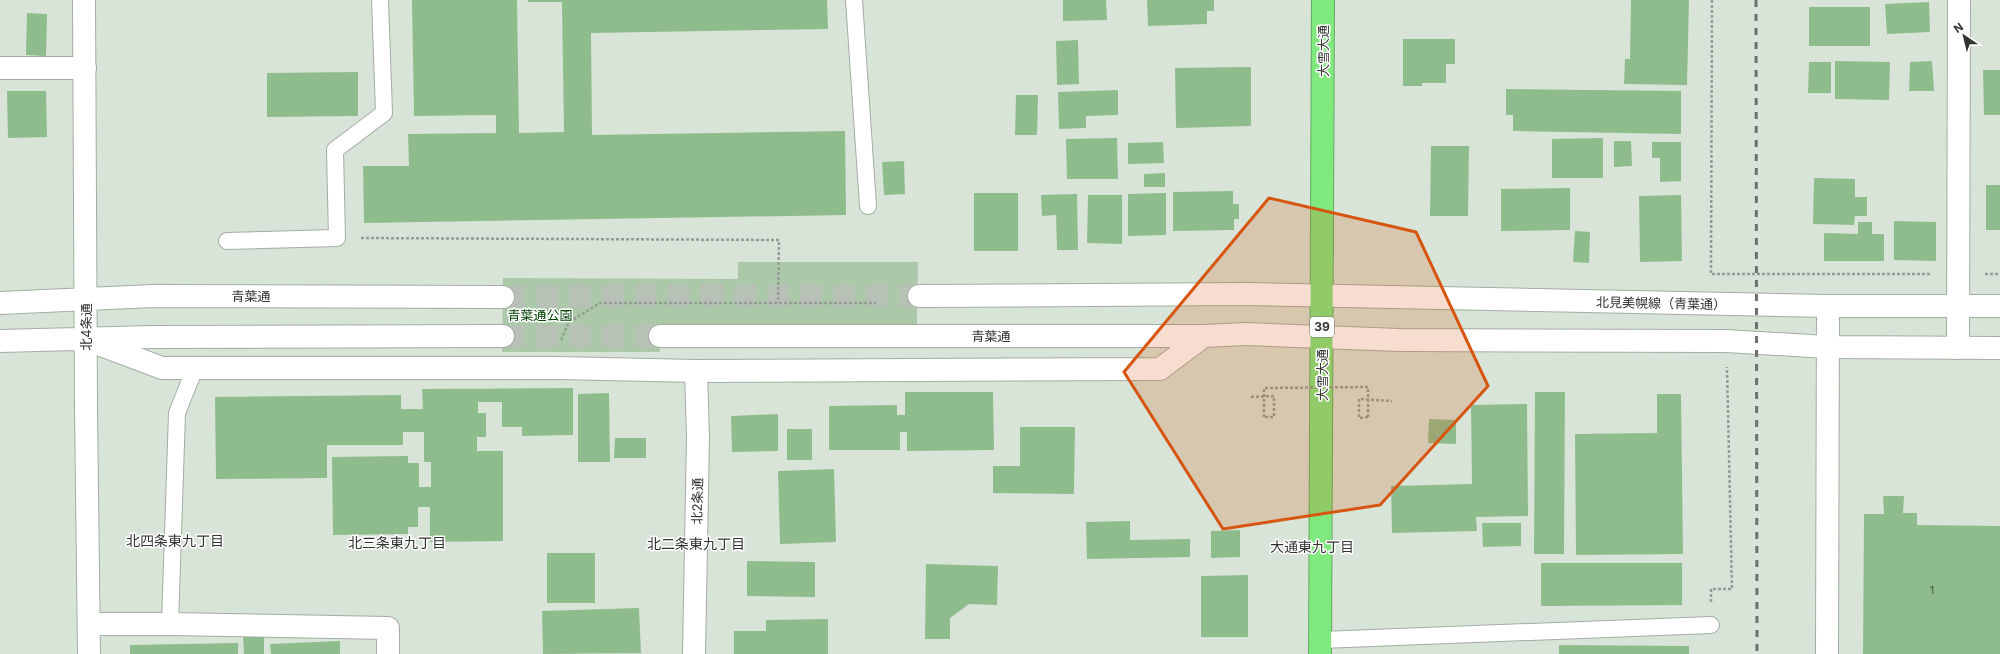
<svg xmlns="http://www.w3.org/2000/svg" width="2000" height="654" font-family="Inter,'Noto Sans JP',sans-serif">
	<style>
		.green { fill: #abc9a9 }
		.building { fill: #8fbc8d }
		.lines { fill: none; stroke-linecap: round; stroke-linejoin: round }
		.secondary-tunnel { stroke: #b7c1b6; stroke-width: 22; stroke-dasharray: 22 11; stroke-linecap: butt }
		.lane-casing { stroke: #a3ada3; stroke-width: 18 }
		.street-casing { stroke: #a3ada3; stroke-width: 24 }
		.secondary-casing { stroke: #a3ada3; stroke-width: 24 }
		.highway-casing { stroke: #64aa62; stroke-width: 24 }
		.path { stroke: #959d94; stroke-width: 2.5; stroke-dasharray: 3 2; stroke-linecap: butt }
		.lane { stroke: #fff; stroke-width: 16 }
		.street { stroke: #fff; stroke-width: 22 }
		.secondary { stroke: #fff; stroke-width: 22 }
		.highway { stroke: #80e97d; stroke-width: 22 }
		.rail { stroke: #6c726b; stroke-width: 3; stroke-dasharray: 7 7; stroke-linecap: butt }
		.path-bridge { stroke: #959d94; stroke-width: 2.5; stroke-dasharray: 3 2; stroke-linecap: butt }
		.marked { fill: #d65510; fill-opacity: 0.2; stroke: #d65510; stroke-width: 3; stroke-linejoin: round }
		.labels { text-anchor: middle; stroke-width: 3; stroke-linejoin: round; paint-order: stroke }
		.number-label { font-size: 11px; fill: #485747 }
		.shield { fill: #fff; stroke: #6f726e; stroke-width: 1 }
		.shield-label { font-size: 12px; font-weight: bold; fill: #313530 }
		.street-label { font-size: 13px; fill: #313530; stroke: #fff }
		.park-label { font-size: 13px; fill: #004302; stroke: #fff }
		.neighbourhood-label { font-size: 14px; fill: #313530; stroke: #fff }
	</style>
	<rect width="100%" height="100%" fill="#d9e4d8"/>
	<path class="green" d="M 738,262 L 918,262 L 917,324 L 660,324 L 660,352 L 502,352 L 503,278 L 738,279 Z"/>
	<path class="building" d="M 412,0 L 517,0 L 519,133 L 564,132 L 562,2 L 528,2 L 528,0 L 827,0 L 828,29 L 591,33 L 592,135 L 845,131 L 846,215 L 364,223 L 363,166 L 409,166 L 408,134 L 496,133 L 496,115 L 414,116 Z
		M 1063,0 L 1106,0 L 1107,20 L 1063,21 Z
		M 1147,0 L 1214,0 L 1214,11 L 1207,11 L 1207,24 L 1148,26 Z
		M 1631,0 L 1689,0 L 1687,85 L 1624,84 L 1625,59 L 1630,59 Z
		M 1929,2 L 1930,32 L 1887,34 L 1885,4 Z
		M 1809,7 L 1870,7 L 1870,46 L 1809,46 Z
		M 27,13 L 47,14 L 46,56 L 26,55 Z
		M 1403,39 L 1455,39 L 1455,64 L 1446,64 L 1446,83 L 1422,83 L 1422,86 L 1403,86 Z
		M 1078,40 L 1079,84 L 1057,85 L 1056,41 Z
		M 1835,61 L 1890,62 L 1889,100 L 1835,99 Z
		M 1932,61 L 1934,91 L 1909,91 L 1910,62 Z
		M 1809,62 L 1831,62 L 1831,93 L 1808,93 Z
		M 1251,67 L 1251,126 L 1176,128 L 1175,68 Z
		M 1983,70 L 2000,70 L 2000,115 L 1984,115 Z
		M 358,72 L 358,116 L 267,117 L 267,73 Z
		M 1506,89 L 1681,91 L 1681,134 L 1513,131 L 1513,115 L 1506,115 Z
		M 1118,90 L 1118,115 L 1086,116 L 1086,128 L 1059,129 L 1058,92 Z
		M 7,91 L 46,91 L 47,137 L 8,138 Z
		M 1016,95 L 1038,95 L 1037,135 L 1015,135 Z
		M 1117,138 L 1118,179 L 1067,179 L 1066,139 Z
		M 1603,138 L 1603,178 L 1552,178 L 1552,139 Z
		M 1614,141 L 1631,141 L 1632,166 L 1614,167 Z
		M 1163,142 L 1164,163 L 1128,164 L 1128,143 Z
		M 1652,142 L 1681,142 L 1681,181 L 1660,182 L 1660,158 L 1652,158 Z
		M 1431,146 L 1469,146 L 1468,216 L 1430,216 Z
		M 904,161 L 905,194 L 884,195 L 882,162 Z
		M 1165,173 L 1165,187 L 1144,187 L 1144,174 Z
		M 1814,178 L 1855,179 L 1855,197 L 1867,197 L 1867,216 L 1855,216 L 1854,225 L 1813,224 Z
		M 1986,185 L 2000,185 L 2000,230 L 1986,230 Z
		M 1570,188 L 1570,230 L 1501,231 L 1501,189 Z
		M 1233,191 L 1233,204 L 1239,204 L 1239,219 L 1234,219 L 1234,230 L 1173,231 L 1173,192 Z
		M 974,193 L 1018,193 L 1018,251 L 974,251 Z
		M 1166,193 L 1166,235 L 1128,236 L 1128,194 Z
		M 1077,194 L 1078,250 L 1057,250 L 1056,215 L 1042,216 L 1041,195 Z
		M 1088,195 L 1122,195 L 1122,244 L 1087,243 Z
		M 1681,195 L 1682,261 L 1640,262 L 1639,196 Z
		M 1894,221 L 1936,222 L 1936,261 L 1894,260 Z
		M 1858,222 L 1872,222 L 1872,234 L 1884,234 L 1884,261 L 1824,261 L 1824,233 L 1858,234 Z
		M 1575,231 L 1590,232 L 1589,263 L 1573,262 Z
		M 573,388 L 573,435 L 522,436 L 522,427 L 502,427 L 502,402 L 478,402 L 478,413 L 486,413 L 486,437 L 477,437 L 477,451 L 503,451 L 503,541 L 430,542 L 430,507 L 418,507 L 418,527 L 408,527 L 408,534 L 333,535 L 332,457 L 408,456 L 408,463 L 419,463 L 419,487 L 431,487 L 431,462 L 424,462 L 424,432 L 403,432 L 403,445 L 327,445 L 327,478 L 216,479 L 215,397 L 401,395 L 401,409 L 423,409 L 422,389 Z
		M 905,392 L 993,392 L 994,450 L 907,451 L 907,432 L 900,432 L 900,450 L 829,450 L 829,406 L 897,405 L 897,415 L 905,415 Z
		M 1535,392 L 1565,392 L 1564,554 L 1534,554 Z
		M 609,393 L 610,462 L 578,462 L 578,394 Z
		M 1657,394 L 1681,394 L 1683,554 L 1576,555 L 1575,434 L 1657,433 Z
		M 1527,404 L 1528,516 L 1476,517 L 1477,531 L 1392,533 L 1391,486 L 1472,484 L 1471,405 Z
		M 778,414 L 778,451 L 732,452 L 731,416 Z
		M 1429,419 L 1456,420 L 1456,444 L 1428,443 Z
		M 1020,427 L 1075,427 L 1074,494 L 993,493 L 993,466 L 1020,466 Z
		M 787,429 L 812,429 L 812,460 L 787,460 Z
		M 615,438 L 646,438 L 646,458 L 614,458 Z
		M 834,469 L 836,542 L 780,544 L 778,471 Z
		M 1883,496 L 1904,496 L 1903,513 L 1917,513 L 1917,525 L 2000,526 L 2000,654 L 1863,654 L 1864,514 L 1884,514 Z
		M 1130,521 L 1130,540 L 1190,539 L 1190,557 L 1087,559 L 1086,522 Z
		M 1482,523 L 1521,523 L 1521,546 L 1483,547 Z
		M 1240,530 L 1240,557 L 1211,558 L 1211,531 Z
		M 547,553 L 595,553 L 595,603 L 547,603 Z
		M 747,561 L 815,562 L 815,597 L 747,596 Z
		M 1541,563 L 1682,563 L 1682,605 L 1541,606 Z
		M 926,564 L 998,566 L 997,605 L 969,604 L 950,618 L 950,639 L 925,639 Z
		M 1248,575 L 1248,637 L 1201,637 L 1201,576 Z
		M 639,608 L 641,653 L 543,654 L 542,611 Z
		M 828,619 L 828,654 L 734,654 L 734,631 L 766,631 L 766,620 Z
		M 243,636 L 264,636 L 264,654 L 244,654 Z
		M 340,641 L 340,654 L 271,654 L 270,644 Z
		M 238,643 L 238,654 L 130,654 L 130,645 Z
		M 1559,645 L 1689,646 L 1689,654 L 1559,654 Z"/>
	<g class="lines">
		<path class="secondary-tunnel" d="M 503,297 L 704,295 L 919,296
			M 503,336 L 660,336"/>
		<g class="lane-casing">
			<path id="lane" d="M 854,0 L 868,206
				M 227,241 L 337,238 L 335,150 L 384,113 L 380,0
				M 170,624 L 177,413 L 195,368
				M 1321,640 L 1711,625"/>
		</g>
		<g class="street-casing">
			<path id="street" d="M 0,68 L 85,68
				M 1958,348 L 1959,0
				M 89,624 L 170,624 L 388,628 L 388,654
				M 694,654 L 698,437 L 696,371
				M 1827,654 L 1828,306"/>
		</g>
		<g class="secondary-casing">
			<path id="secondary" d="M 84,0 L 86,409 L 89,654
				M 919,296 L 1244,294 L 1828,306 L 2000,306
				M 0,303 L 153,296 L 503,297
				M 660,336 L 1204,336 L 1246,334 L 1399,340 L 1726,341 L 1827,347 L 2000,348
				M 85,339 L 162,368 L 558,368 L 696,371 L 1160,369 L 1204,336
				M 0,341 L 152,337 L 503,336"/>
		</g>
		<g class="highway-casing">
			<path id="highway" d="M 1320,654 L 1323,0"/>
		</g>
		<path class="path" d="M 1712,0 L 1711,274 L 1932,274
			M 361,238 L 779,240 L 778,303
			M 1985,274 L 2000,274
			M 561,340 L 569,322 L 600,303 L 876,303
			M 1251,397 L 1274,396 L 1274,417 L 1264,417
			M 1368,417 L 1359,418 L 1359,399 L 1392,401
			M 1711,602 L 1711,589 L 1732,589 L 1727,367"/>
		<use href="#lane" class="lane"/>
		<use href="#street" class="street"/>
		<use href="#secondary" class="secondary"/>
		<use href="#highway" class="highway"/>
		<path class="rail" d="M 1756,0 L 1757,654"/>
		<path class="path-bridge" d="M 1264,417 L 1264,388 L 1368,387 L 1368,417"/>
	</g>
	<path class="marked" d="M 1269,198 L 1416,232 L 1488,386 L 1380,505 L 1223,529 L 1124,372 Z"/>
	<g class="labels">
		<g class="number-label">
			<text x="1932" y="594">1</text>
		</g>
		<rect class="shield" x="1310" y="317" width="24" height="20" rx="3"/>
		<g class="shield-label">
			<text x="1322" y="331">39</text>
		</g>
		<g class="street-label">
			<text transform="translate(1323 51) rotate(-90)" y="5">大雪大通</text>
			<text x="251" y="301">青葉通</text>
			<text transform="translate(1661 303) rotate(1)" y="5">北見美幌線（青葉通）</text>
			<text transform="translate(86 327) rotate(-90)" y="5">北4条通</text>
			<text x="991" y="341">青葉通</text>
			<text transform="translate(1322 375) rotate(-90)" y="5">大雪大通</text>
			<text transform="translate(697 501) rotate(-89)" y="5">北2条通</text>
		</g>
		<g class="park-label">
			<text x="540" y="320">青葉通公園</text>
		</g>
		<g class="neighbourhood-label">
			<text x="175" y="546">北四条東九丁目</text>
			<text x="397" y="548">北三条東九丁目</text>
			<text x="696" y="549">北二条東九丁目</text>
			<text x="1312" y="552">大通東九丁目</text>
		</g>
	</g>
	<g transform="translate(1964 36) rotate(325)" stroke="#ffffff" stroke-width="3" paint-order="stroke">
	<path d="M0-3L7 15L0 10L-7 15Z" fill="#313530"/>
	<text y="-6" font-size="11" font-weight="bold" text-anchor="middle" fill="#313530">N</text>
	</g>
</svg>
